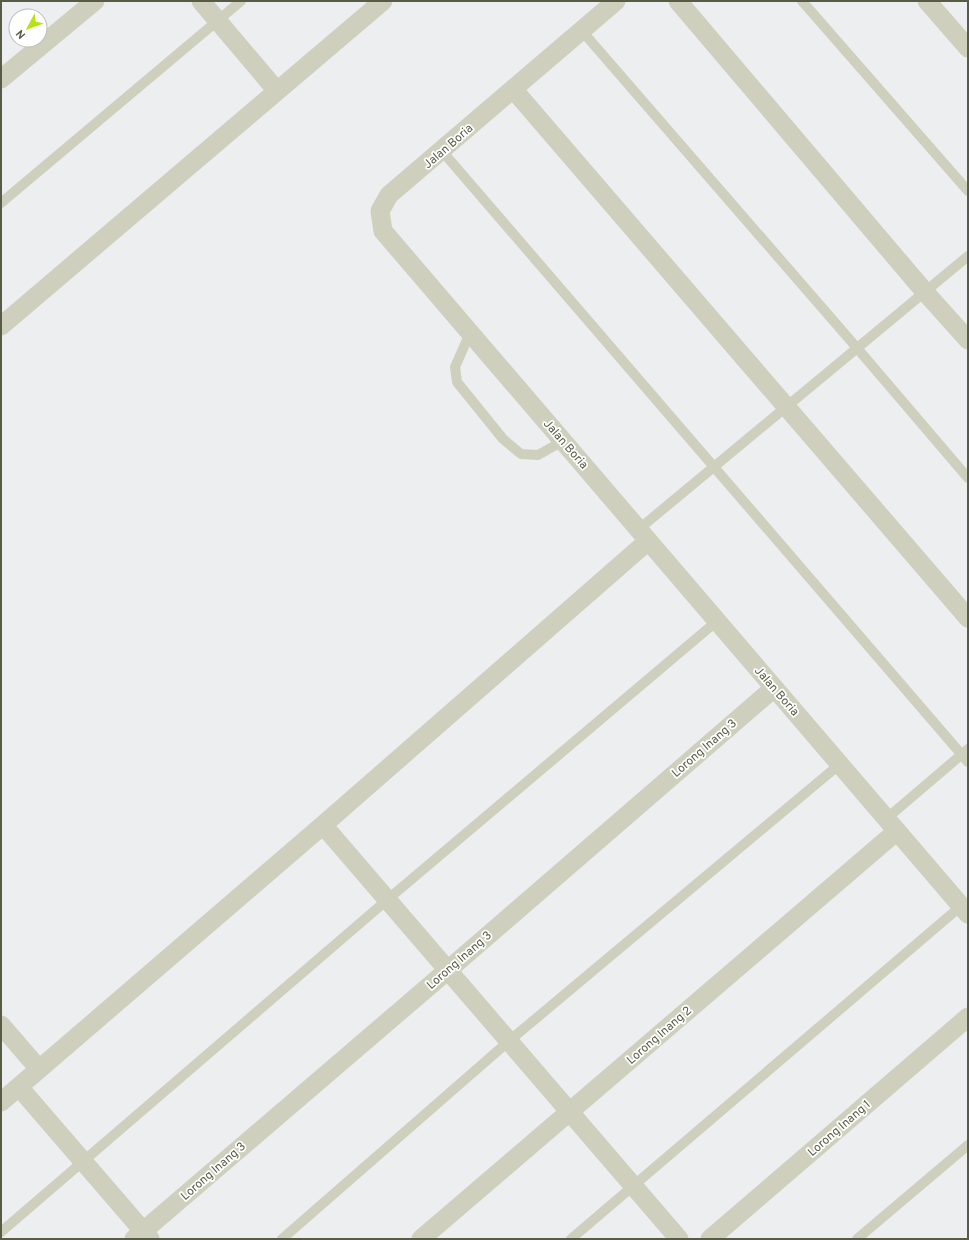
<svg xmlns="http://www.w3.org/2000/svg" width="969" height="1240" font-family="Overpass,sans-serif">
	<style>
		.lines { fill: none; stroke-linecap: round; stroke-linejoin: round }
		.service { stroke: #ced0bd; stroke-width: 10 }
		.minor { stroke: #ced0bd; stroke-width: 19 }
		.labels { text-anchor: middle; stroke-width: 3.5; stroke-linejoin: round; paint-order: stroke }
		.street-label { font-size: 12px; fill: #585b45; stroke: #fff }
	</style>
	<rect width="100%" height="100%" fill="#edeef0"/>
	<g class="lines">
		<path class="service" d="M 802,1 L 968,191
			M 582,31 L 857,348 L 968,478
			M 442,151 L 968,762
			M 1,203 L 241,1
			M 470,333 L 455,367 L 457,382 L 503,439 L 521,454 L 538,455 L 563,441
			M 639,529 L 968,256
			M 886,819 L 968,749
			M 1,1232 L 387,900 L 717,621
			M 282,1239 L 509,1041 L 840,764
			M 571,1239 L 961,906
			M 857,1239 L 968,1145"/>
		<path class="minor" d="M 201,1 L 277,91
			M 616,1 L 389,195 L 380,211 L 383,231 L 968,914
			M 678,1 L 925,292 L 968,340
			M 927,1 L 968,48
			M 1,79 L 95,1
			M 513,89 L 968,618
			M 1,326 L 383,1
			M 323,825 L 679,1239
			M 1,1025 L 39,1069
			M 19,1087 L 150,1239
			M 1,1102 L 323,825 L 648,541
			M 134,1239 L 448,970 L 774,688
			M 421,1239 L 897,831
			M 710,1239 L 968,1017"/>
	</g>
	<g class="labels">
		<g class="street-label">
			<text transform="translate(448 146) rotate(-41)" y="4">Jalan Boria</text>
			<text transform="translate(566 444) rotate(49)" y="4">Jalan Boria</text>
			<text transform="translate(777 691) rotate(49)" y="4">Jalan Boria</text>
			<text transform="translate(704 748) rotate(-41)" y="4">Lorong Inang 3</text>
			<text transform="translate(459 960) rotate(-41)" y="4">Lorong Inang 3</text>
			<text transform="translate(659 1035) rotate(-41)" y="4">Lorong Inang 2</text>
			<text transform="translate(839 1128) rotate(-41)" y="4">Lorong Inang 1</text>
			<text transform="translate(213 1171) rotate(-41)" y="4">Lorong Inang 3</text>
		</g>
	</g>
	<rect width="969" height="1240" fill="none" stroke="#585b45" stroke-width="4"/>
	<g transform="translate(28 28) rotate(229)"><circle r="19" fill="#ffffff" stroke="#bcbdb5"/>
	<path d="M0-3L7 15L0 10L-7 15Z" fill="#b7e315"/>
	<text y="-6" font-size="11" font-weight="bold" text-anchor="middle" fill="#585b45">N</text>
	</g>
</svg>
